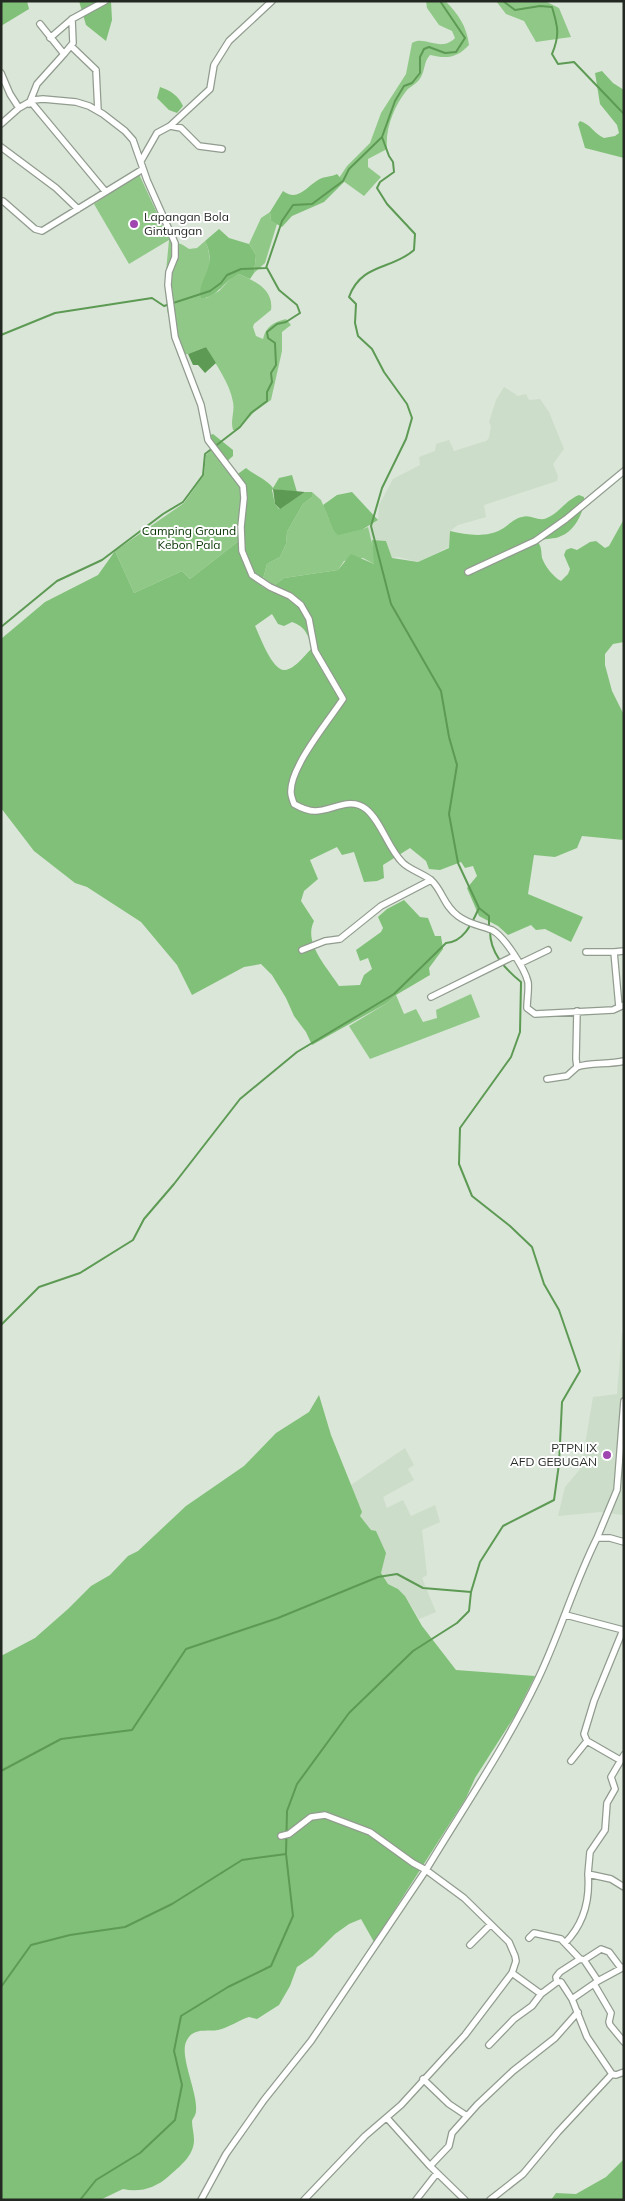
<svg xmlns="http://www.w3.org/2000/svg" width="625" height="2201" font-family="Mulish,sans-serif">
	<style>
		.built { fill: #ccddc9 }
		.green { fill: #90c987 }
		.forest { fill: #81c078; fill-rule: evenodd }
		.water { fill: #5d9a54 }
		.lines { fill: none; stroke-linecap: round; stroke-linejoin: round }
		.stream { stroke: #5d9a54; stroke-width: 2 }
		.minor-casing { stroke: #919c8f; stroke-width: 8 }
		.minor { stroke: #fff; stroke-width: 5.5 }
		.poi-dot { fill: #a046b1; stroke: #fff; stroke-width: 2 }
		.labels { text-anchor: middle; stroke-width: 4; stroke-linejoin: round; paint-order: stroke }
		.poi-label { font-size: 12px; fill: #242823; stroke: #fff; text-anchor: start }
		.park-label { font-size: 12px; fill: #073302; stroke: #fff }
	</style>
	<rect width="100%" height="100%" fill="#dae6d8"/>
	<path class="built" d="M 504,387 L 518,396 L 526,394 L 529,400 L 540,399 L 549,412 L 564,449 L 553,464 L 558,476 L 557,481 L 484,505 L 486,517 L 458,525 L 450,531 L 449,547 L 418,562 L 398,557 L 392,558 L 386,541 L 372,540 L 368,527 L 378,520 L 379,505 L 393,479 L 420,465 L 419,457 L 435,451 L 436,444 L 449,440 L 454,451 L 486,441 L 489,438 L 491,426 L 489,422 L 496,400 Z
		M 622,1333 L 624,1333 L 624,1513 L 623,1515 L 600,1512 L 558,1516 L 565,1487 L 581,1468 L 593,1397 L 617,1394 Z
		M 405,1448 L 414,1465 L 408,1469 L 414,1480 L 383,1497 L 387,1508 L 403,1500 L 411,1516 L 435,1505 L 440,1522 L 422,1530 L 427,1575 L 422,1578 L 436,1612 L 419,1619 L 405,1596 L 398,1589 L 388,1584 L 381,1573 L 382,1567 L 371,1531 L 360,1516 L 351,1485 Z"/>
	<path class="green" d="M 426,1 L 445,1 C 458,13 467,27 469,45 C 457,58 447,59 430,55 C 424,61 425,70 421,77 C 418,83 411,86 407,90 C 394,106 385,129 387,149 L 368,159 L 368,167 L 381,177 L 364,196 L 339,178 L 347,166 L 370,143 L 381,113 L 406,74 L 412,43 C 425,35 440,53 455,38 L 452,31 L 439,25 L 427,8 Z
		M 496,1 L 545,1 L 559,8 L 571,37 L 536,42 L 524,21 L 506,14 Z
		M 139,174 L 169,239 L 183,245 L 189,249 L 197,248 L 205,241 C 214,258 207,280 206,298 L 219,291 L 233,276 L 239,274 C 255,281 274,290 271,310 L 254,324 L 253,327 L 256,336 L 263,339 C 266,326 274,322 286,319 L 291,325 L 282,332 L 282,351 L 271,400 L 254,412 L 238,430 L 233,430 C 230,420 235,412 233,402 C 230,383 215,364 206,347 L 188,354 L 178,355 L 167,310 L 165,282 L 169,240 L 129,264 L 94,204 Z
		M 270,212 L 271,221 L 277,224 L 265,263 L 254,273 L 256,255 L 249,244 L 261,218 Z
		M 213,449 L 215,455 L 242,486 L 240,540 L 190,579 L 182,571 L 134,593 L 115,551 L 184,503 L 204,475 L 206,455 Z
		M 312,492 L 321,500 L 329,519 L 363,529 L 368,527 L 374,551 L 374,564 L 363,558 L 344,561 L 338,570 L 284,578 L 268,590 L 261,586 L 267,564 L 280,557 L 286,544 L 287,532 L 292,523 L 303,504 L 312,497 Z
		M 471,994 L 480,1017 L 370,1059 L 349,1026 L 387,1003 L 396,995 L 404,1014 L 416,1009 L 423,1022 L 437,1018 L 436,1010 Z"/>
	<path class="forest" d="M 1,1 L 27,1 L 29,9 L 1,26 Z
		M 79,1 L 111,1 L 112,20 L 106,41 L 86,25 Z
		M 602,71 L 613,83 L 624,90 L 624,158 L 585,148 L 578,124 L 580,121 C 592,125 593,133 604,138 L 615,136 L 619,133 L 617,125 L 600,104 L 595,73 Z
		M 160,87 C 171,91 178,95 183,106 L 177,113 L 169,110 L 157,98 Z
		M 337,174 L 344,182 L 324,202 L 292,216 L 282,227 L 271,221 L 270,212 L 283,191 C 298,202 306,187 318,180 C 324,176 331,177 337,174 Z
		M 219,229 L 229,238 L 249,244 L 256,255 L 254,273 L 250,279 L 239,274 C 225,279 218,298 201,298 C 196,279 219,269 205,241 Z
		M 213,434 L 233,450 L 233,456 L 224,464 L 215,455 L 205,437 Z
		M 246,468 C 256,476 266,479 273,488 L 279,478 L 292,475 L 297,492 L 273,489 L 272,490 L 275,504 L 279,509 L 305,492 L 312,492 L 312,497 L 303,504 L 292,523 L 287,532 L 286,544 L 280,557 L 267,564 L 261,586 L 268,590 L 284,578 L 338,570 L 351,554 L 374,564 L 372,540 L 386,541 L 392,558 L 418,562 L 449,548 L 450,531 C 467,535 487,538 502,529 C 509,525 513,519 522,517 C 531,514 538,522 547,518 C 559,513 566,500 579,495 L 584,497 C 585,511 575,531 561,536 C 554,540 546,537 538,542 C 542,548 541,551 542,558 C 545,566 553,577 561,581 L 568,574 L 570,569 L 564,555 L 566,550 L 571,548 L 577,550 L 590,542 L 596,541 L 605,548 L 609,546 L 624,519 L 624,642 L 613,644 L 605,654 L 605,665 L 612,691 L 624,715 L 624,840 L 582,836 L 577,848 L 555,857 L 534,855 L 528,894 L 583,917 L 571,942 L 545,929 L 536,930 L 531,925 L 508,935 L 498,926 L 479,916 L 467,888 L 477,876 L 473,866 L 465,868 L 461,862 L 440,870 L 429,869 L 426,861 L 410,848 L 383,865 L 384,878 L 377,881 L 364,882 L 354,852 L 342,855 L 337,847 L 310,860 L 318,879 L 304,891 L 301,901 L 314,921 C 303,943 327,967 339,986 L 360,985 L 364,975 L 372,969 L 368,958 L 360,961 L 356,950 L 381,932 L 383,928 L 378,917 L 387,909 L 404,900 L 420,917 L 428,918 L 435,936 L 441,936 L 443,949 L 429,968 L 430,975 L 396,995 L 387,1003 L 312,1045 L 306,1032 L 294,1016 L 286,998 L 272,975 L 261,964 L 244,967 L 192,995 L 177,965 L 141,922 L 87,887 L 75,883 L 34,851 L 1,808 L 1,639 L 45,602 L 98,575 L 115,551 L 134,593 L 182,571 L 190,579 L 240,540 L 243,498 L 242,486 L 235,476 ZM 272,614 L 278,624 L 284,626 L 292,622 C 306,627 308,635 312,648 C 305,655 295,669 285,670 C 272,671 260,636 255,626 Z
		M 352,492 L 378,520 L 363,529 L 338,535 L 334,531 L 323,505 L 337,495 Z
		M 319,1395 L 331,1435 L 362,1512 L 360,1516 L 371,1530 L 376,1531 L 386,1553 L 381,1573 L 388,1584 L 398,1589 L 405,1596 L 422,1626 L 456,1670 L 535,1676 L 516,1714 L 475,1778 L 466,1798 L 374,1942 L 361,1919 L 349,1924 L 335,1934 L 313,1956 L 297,1967 L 290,1986 L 279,2005 L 257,2019 L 249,2017 C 239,2020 228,2028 218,2030 C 206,2032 194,2027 187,2040 C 178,2054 198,2092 196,2111 C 196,2115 193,2118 192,2121 C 192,2127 194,2134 194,2140 C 194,2156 179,2167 169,2176 C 156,2188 139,2193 123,2189 L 100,2200 L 1,2200 L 1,1656 L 35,1638 L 68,1609 L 91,1586 L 110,1575 L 128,1556 L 138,1551 L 186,1506 L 244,1466 L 276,1433 L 309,1412 Z
		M 624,2159 L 624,2200 L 551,2200 L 556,2193 L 576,2194 L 606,2177 Z"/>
	<path class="water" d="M 206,347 L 216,363 L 205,373 L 198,365 L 193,365 L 188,354 Z
		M 273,489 L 305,492 L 280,509 L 275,504 Z"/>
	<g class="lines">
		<path class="stream" d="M 503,1 L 515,10 L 540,6 L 552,7 C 558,27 560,35 552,54 L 558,64 L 574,62 L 624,114
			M 1,335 L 55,313 L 152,298 L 164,306 L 210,291 L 221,283 L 227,275 L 241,269 L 266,268 L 282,221 L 293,205 L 312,204 L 343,181 L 349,169 L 382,137 L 395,101 L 404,86 L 412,83 L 420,73 L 420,57 L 424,49 L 429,47 L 445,53 L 456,52 L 465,38 L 440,1
			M 1,627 L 57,581 L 102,560 L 163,514 L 183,502 L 203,475 L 205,454 L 240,427 L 251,413 L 267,401 L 267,392 L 272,382 L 271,373 L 276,365 L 275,343 L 268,338 L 267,332 L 277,324 L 286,322 L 300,313 L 297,305 L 279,290 L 267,268
			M 479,908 L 489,916 L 489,927
			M 1,1325 L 39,1287 L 80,1273 L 133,1240 L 144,1219 L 174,1184 L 240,1099 L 297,1052 L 394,994 L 446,943 C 464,942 472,923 479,908 L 458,863 L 449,814 L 457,765 L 449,737 L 441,691 L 391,604 L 371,526 L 382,488 L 406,439 L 412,418 L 407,404 L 384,372 L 372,349 L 358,336 L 355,323 L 356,304 L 349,297 C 361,263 392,270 414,250 L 415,234 L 387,204 L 377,188 L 380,182 L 394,172 L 393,162 L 389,156 L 382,137
			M 1,1771 L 61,1739 L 132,1730 L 186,1649 L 278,1618 L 378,1577 L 397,1574 L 423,1588 L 471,1592
			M 1,1987 L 31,1945 L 70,1935 L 125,1927 L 172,1904 L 242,1860 L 286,1854
			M 80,2200 L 96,2180 L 140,2153 L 175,2120 L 182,2085 L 174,2051 L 181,2016 L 228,1987 L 271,1966 L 293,1916 L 286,1854 L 287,1811 L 297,1784 L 349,1713 L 413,1651 L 457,1623 L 469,1611 L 471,1592 L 480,1562 L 503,1526 L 554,1500 L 559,1464 L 562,1402 L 580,1371 L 559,1310 L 544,1284 L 532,1247 L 510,1226 L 472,1196 L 459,1164 L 460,1128 L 511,1057 L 520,1032 L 521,982 C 505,969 490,953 490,931"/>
		<g class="minor-casing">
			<path id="minor" d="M 50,38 L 72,19 L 105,1
				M 71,46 L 96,70 L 98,111
				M 64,54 L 73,43 L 72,19
				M 1,73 L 10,94 L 19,108 L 33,100 L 43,99 L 76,102 L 89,106 L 103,114 L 125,131 L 133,140 L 147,180 L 175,243 L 175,257 L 169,272 L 168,285 L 175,337 L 201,405 L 208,440 L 243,486 L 244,498 L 241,527 L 242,551 L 252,575 L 270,587 L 290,596 L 301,605 L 309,619 L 315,651 L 343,699 C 329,720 289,768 291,793 C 291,796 293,801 294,804 C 301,808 307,811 315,811 C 332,811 350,796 366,809 C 381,821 388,848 402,862 C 408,869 422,873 431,880 C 443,891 443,905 458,916 C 470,925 480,925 492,930 C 504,936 525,969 528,982 C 529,990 527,1000 527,1008 L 535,1014 L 613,1010 L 624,1005
				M 31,102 L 105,191
				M 29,104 L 37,84 L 64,54 L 40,24
				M 1,124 L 19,108
				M 170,126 L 210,89 L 214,65 L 229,41 L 272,1
				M 1,147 L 56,188 L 78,209
				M 141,161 L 157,133 L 170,126 L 181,128 L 199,146 L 222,149
				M 1,202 L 3,201 L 35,229 L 42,231 L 143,169
				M 468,572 L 535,541 L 566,519 L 624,471
				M 302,950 L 325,941 L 340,939 L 381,906 L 431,880
				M 586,952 L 614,952
				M 521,963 L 548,950
				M 431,997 L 514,956
				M 619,1007 L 614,952 L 624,951
				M 577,1011 L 576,1059 L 577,1067 C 590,1062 608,1065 624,1061
				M 547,1079 L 567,1076 L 577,1067
				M 597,1538 L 617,1490 L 624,1401
				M 566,1615 L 623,1630 L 594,1701 L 584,1734 L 587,1741 L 620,1760
				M 624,1755 L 611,1777 L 615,1789 L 607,1803 L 605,1830 L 590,1852 L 588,1874 L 611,1879 L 624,1887
				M 571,1761 L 587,1741
				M 529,1938 L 534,1933 L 561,1939 L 580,1959
				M 565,1943 C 584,1924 590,1900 588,1874
				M 470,1945 L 490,1925
				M 512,1973 L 516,1961 L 515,1956 L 509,1942 L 464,1898 L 426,1870 C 464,1807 506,1746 538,1679 C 560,1633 574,1584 597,1538 L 610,1538 L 624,1542
				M 598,1981 L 584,1960 L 601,1949 L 609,1952 L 621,1968
				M 557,1982 L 556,1977 L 560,1972 L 580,1959 L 584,1960
				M 594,1984 L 611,2013 L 609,2022 L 610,2025 L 624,2042
				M 489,2045 L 514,2019 L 532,2006 L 541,1994
				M 612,2074 L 616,2075 L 624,2072
				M 423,2079 L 449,2104 L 467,2116
				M 387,2118 L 430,2166
				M 201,2200 L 226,2154 L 264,2100 L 311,2041 L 426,1870 L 413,1863 L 370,1832 L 325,1815 L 311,1817 L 289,1834 L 281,1836
				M 304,2200 L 365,2136 L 401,2105 L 465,2035 L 512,1973 L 541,1994 L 557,1982 L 561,1982 L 572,1999
				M 416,2200 L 437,2173
				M 465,2200 L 430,2166 L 449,2146 L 452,2133 L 477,2105 L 513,2071 L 555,2038 L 578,2012
				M 490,2200 L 523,2174 L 558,2132 L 612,2074 L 587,2037 L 572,1999 L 598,1981 L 624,1967"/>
		</g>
		<use href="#minor" class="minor"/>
	</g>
	<g class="poi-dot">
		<circle cx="134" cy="224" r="5"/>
		<circle cx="607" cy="1455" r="5"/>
	</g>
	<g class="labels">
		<g class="poi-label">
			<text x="144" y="221">Lapangan Bola<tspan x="144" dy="14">Gintungan</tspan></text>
			<text x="597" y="1452" text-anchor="end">PTPN IX<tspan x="597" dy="14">AFD GEBUGAN</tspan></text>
		</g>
		<g class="park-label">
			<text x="189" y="535">Camping Ground<tspan x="189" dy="14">Kebon Pala</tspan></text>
		</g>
	</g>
	<rect width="625" height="2201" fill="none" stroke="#242823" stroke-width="5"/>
</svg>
